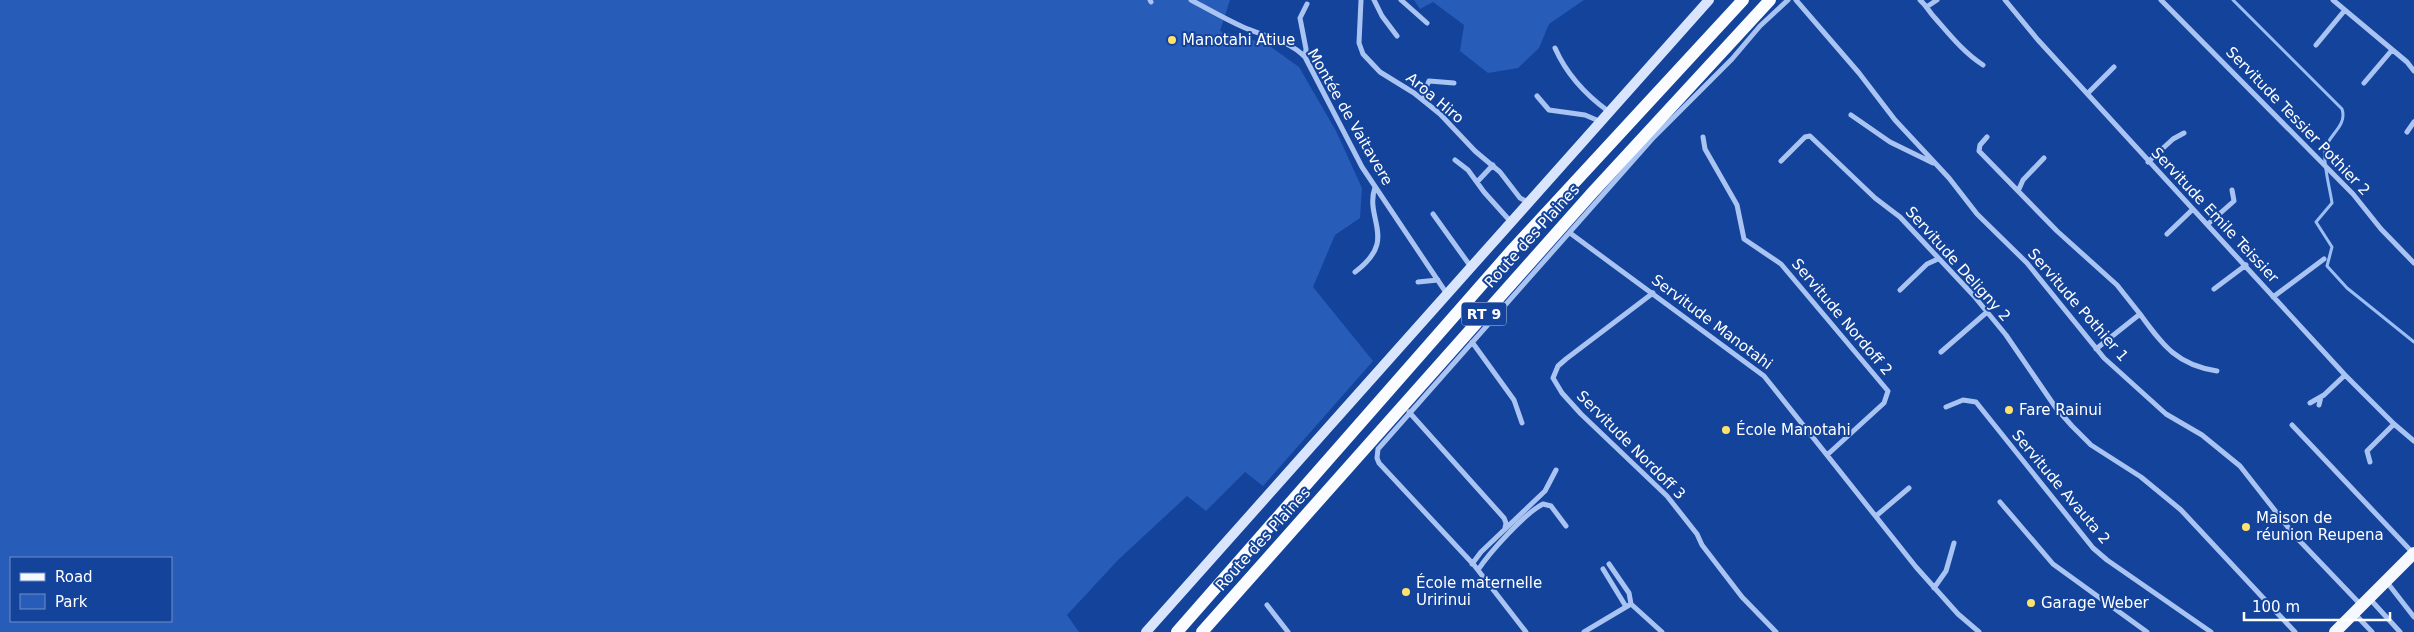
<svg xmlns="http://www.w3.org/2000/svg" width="2414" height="632" font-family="'DejaVu Sans',sans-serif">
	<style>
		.green { fill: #275cb9; fill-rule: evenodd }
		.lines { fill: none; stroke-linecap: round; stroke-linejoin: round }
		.stream { stroke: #9bbef6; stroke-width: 3 }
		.minor { stroke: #a9c4f3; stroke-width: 5 }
		.secondary { stroke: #d9e5fd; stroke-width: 10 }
		.primary { stroke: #f5f8ff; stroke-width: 12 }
		.trunk { stroke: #fafcff; stroke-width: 12 }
		.poi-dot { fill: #ffe16b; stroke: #14439b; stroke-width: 2 }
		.labels { text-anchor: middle; stroke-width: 4; stroke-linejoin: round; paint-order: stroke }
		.shield { fill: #14439b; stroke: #b8c7e1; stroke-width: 1 }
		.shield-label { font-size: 14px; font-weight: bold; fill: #fff }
		.poi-label { font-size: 15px; fill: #fff; stroke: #14439b; text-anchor: start }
		.street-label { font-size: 15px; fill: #fff; stroke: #14439b }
	</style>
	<rect width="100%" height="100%" fill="#14439b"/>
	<path class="green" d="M 0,0 L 1230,0 L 1220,31 L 1267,44 L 1299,67 L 1336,131 L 1362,188 L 1360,218 L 1335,235 L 1313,287 L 1373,361 L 1263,486 L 1245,472 L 1206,511 L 1187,496 L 1118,560 L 1067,615 L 1079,632 L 0,632 ZM 11,558 L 171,558 L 171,621 L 11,621 Z
		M 1414,0 L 1584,0 L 1549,24 L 1539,48 L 1518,68 L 1488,73 L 1460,51 L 1464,25 L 1433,2 L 1420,9 Z"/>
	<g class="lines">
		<path class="stream" d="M 2233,0 L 2342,109 C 2348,127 2326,136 2325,151 C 2323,165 2330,188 2332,203 L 2316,222 L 2332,247 L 2327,266 L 2347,288 L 2414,342"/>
		<path class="minor" d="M 1150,0 L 1151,2
			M 1191,0 C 1208,9 1225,19 1243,27 C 1263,36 1289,40 1305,57 L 1362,167 L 1447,294
			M 1361,0 L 1359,43 L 1363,54 L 1380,72 L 1414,93 L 1440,114 L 1475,151 L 1500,172 L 1520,198 L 1528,202
			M 1374,0 L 1382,16 L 1397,36
			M 1401,0 L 1427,23
			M 1796,0 L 1859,73 L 1895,120 L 1949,178 L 1977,214 L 2027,263 L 2104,358 L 2166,414 L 2202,435 L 2240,466 L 2295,536 L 2361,605
			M 1920,0 C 1927,6 1929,12 1935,18 C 1949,34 1964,53 1983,65
			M 2005,0 L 2038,40 L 2345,375 L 2394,424 L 2414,441
			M 2161,0 L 2353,194 L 2381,229 L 2414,263
			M 2333,0 L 2407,62 L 2414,71
			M 1928,6 L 1937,0
			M 2316,45 L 2345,10
			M 1555,48 C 1566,73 1586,95 1608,111
			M 1305,57 L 1306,49 L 1300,18 L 1307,4
			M 2364,83 L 2392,50
			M 2088,93 L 2114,67
			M 1537,96 L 1549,110 L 1585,115 L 1599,121
			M 1425,102 L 1424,92 L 1429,81 L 1454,83
			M 1851,115 L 1890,142 L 1933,163
			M 2407,132 L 2414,122
			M 1703,137 L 1705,149 L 1737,205 L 1744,239 L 1781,264 L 1888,391 L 1884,403 L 1827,455
			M 1987,137 L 1980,145 L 1979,151 L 2057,231 L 2117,285 L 2140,314 L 2096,349
			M 1455,160 L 1468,170 L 1484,192 L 1511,222
			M 1781,161 L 1805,137 L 1810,136 L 1875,198 L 1900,217 L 1974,296 L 2006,335 L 2056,408 L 2072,426 L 2091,445 L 2141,477 L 2181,510 L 2295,632
			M 2148,162 L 2173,139 L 2184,133
			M 1477,182 L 1493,165
			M 2019,189 L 2023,180 L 2044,158
			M 1433,214 L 1471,267
			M 2208,224 L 2234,201 L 2232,190
			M 1570,233 L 1764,376 L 1916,567 L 1958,614 L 1979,632
			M 2167,234 L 2193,209
			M 1355,272 C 1399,239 1364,220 1375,187
			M 1418,282 L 1438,280
			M 2214,289 L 2246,265
			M 1900,290 L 1927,264 L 1938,259
			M 1653,293 L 1566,359 L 1558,366 L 1553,378 L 1562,393 L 1581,414 L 1667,496 L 1697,534 L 1702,545 L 1742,597 L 1776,632
			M 2273,297 L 2324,259
			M 2140,314 C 2162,344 2176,365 2217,371
			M 1472,342 L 1514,400 L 1522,423
			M 1941,352 L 1987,312
			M 2310,403 L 2324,395 L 2345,375
			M 2319,405 L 2321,397
			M 1946,407 L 1963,400 L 1976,402 L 2093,548 L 2107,560 L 2211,632
			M 1409,412 L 1504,518 L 1506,523 L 1505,528
			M 2292,425 L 2413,553
			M 2370,462 L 2367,451 L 2394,424
			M 2000,502 L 2053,564 L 2147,632
			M 1876,516 L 1909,488
			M 1472,564 L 1481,552 L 1545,491 L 1556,470
			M 1609,564 L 1629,593 L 1631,604
			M 1603,569 L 1625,605
			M 1478,570 C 1489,553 1525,513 1543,504 L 1551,506 L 1566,526
			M 2386,581 L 2414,617
			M 1934,588 L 1946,571 L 1954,543
			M 2369,598 L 2400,632
			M 1267,605 L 1288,632
			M 2354,613 L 2372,632
			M 1526,632 L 1474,565 L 1379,463 L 1377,458 L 1378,449 L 1652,139 L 1732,59 L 1760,26 L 1788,0
			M 1584,632 L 1631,604 L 1662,632"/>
		<path class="secondary" d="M 1146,632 L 1709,0"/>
		<path class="primary" d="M 2335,632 L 2414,553"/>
		<path class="trunk" d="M 1177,632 L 1513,249 L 1743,0
			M 1202,632 L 1592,193 L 1770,0"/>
	</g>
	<g class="poi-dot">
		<circle cx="1172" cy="40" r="5"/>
		<circle cx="2009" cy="410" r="5"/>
		<circle cx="1726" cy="430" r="5"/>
		<circle cx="2246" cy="527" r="5"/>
		<circle cx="1406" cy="592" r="5"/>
		<circle cx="2031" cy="603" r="5"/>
	</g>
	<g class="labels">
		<rect class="shield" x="1461.5" y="302.5" width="45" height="23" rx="4"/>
		<g class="shield-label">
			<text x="1484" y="319">RT 9</text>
		</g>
		<g class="poi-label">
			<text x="1182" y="45">Manotahi Atiue</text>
			<text x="2019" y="415">Fare Rainui</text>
			<text x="1736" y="435">École Manotahi</text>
			<text x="2256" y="523">Maison de<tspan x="2256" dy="17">réunion Reupena</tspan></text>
			<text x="1416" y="588">École maternelle<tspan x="1416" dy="17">Uririnui</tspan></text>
			<text x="2041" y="608">Garage Weber</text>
		</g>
		<g class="street-label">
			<text transform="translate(1435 98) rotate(40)" y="5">Aroa Hiro</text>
			<text transform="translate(1350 117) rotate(60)" y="5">Montée de Vaitavere</text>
			<text transform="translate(2298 121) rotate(46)" y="5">Servitude Tessier Pothier 2</text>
			<text transform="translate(2215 215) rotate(47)" y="5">Servitude Emile Teissier</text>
			<text transform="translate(1532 236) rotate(-48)" y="5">Route des Plaines</text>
			<text transform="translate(1958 264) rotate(48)" y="5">Servitude Deligny 2</text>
			<text transform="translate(2078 305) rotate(49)" y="5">Servitude Pothier 1</text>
			<text transform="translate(1842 317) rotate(50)" y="5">Servitude Nordoff 2</text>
			<text transform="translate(1712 322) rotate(37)" y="5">Servitude Manotahi</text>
			<text transform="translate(1631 445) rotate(45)" y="5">Servitude Nordoff 3</text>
			<text transform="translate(2061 487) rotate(50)" y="5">Servitude Avauta 2</text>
			<text transform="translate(1263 539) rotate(-48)" y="5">Route des Plaines</text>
		</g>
	</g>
	<rect x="10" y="557" width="162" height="65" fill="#14439b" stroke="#728ec3"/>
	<rect x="20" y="573" width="25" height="8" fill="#f5f8ff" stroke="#728ec3"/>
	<text x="55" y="582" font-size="15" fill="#ffffff">Road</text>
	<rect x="20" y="594" width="25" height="15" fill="#275cb9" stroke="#728ec3"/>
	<text x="55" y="607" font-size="15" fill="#ffffff">Park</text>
	<path d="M2244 612v8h146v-8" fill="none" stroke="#ffffff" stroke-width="2.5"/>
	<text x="2252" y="612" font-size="15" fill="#ffffff" stroke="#14439b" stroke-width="4" paint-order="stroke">100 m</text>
</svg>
